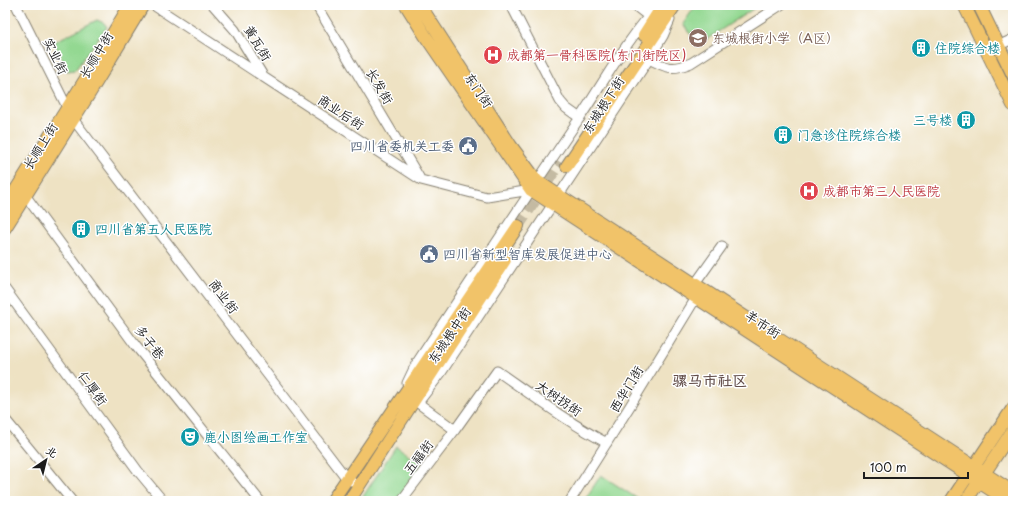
<svg xmlns="http://www.w3.org/2000/svg" width="1018" height="506" font-family="'Playpen Sans','LXGW WenKai TC',sans-serif">
	<style>
		.green { fill: #93d891; stroke: #587a56 }
		.lines { fill: none; stroke-linecap: round; stroke-linejoin: round }
		.major-tunnel { stroke: #c4baa2; stroke-width: 12; stroke-dasharray: 12 6; stroke-linecap: butt }
		.minor-casing { stroke: #857f70; stroke-width: 11 }
		.major-casing { stroke: #857f70; stroke-width: 14 }
		.minor { stroke: #fff; stroke-width: 9 }
		.major { stroke: #f1c369; stroke-width: 12 }
		.labels { text-anchor: middle; stroke-width: 3; stroke-linejoin: round; paint-order: stroke }
		.education-label { font-size: 13px; fill: #785e54; stroke: #fff; text-anchor: start }
		.street-label { font-size: 13px; fill: #1c1c1c; stroke: #fff }
		.culture-label { font-size: 13px; fill: #0d838f; stroke: #fff; text-anchor: start }
		.health-label { font-size: 13px; fill: #be3a42; stroke: #fff; text-anchor: start }
		.service-label { font-size: 13px; fill: #4e5e75; stroke: #fff; text-anchor: end }
		.quarter-label { font-size: 15px; font-weight: bold; fill: #634f4c; stroke: #fff }
	</style>
	<rect width="100%" height="100%" fill="#fff"/>
	<filter id="ink" filterUnits="userSpaceOnUse"><feTurbulence type="fractalNoise" baseFrequency=".025" numOctaves="2"/><feDisplacementMap in="SourceGraphic" scale="8" xChannelSelector="R" yChannelSelector="G"/><feConvolveMatrix kernelMatrix="1 2 1 2 8 2 1 2 1" color-interpolation-filters="sRGB"/></filter>
	<filter id="wash" filterUnits="userSpaceOnUse"><feTurbulence type="fractalNoise" baseFrequency=".012" numOctaves="4" result="noise"/><feDisplacementMap in="SourceGraphic" scale="16" xChannelSelector="R" yChannelSelector="G"/><feGaussianBlur stdDeviation="0.9" result="paint"/><feColorMatrix in="noise" values="0 0 0 0 0 0 0 0 0 0 0 0 0 0 0 0 0 1.4 0 .05"/><feComposite in="paint" operator="in"/></filter>
	<g filter="url(#wash)">
		<rect width="100%" height="100%" fill="#eee2c3"/>
		<path class="green" d="M 696,5 L 754,5 L 756,7 L 698,45 L 683,24 Z
			M 97,20 L 104,23 L 107,27 L 75,70 L 67,71 L 54,42 Z
			M 396,446 L 425,466 L 398,501 L 360,501 Z
			M 601,475 L 641,501 L 584,501 Z"/>
	</g>
	<g filter="url(#ink)">
		<g class="lines">
			<path class="major-tunnel" d="M 518,226 L 560,162"/>
			<g class="minor-casing">
				<path id="minor" d="M 16,5 L 73,119 L 347,479 L 351,481
					M 153,5 L 421,180 L 487,197 L 531,190
					M 213,5 L 235,30 L 262,74
					M 316,5 L 419,177
					M 511,5 L 560,101 L 566,108 L 580,118
					M 634,5 L 648,16
					M 993,48 L 1013,39
					M 649,59 C 666,68 672,71 691,63 L 781,5
					M 25,195 L 135,345 L 260,501
					M 695,284 L 722,246
					M 5,289 L 138,471 L 163,501
					M 407,383 L 416,364 C 470,282 524,200 579,119 C 604,82 628,37 659,5
					M 421,399 L 441,373 L 649,59 L 663,36 L 670,20
					M 418,403 L 455,430
					M 5,419 L 72,501
					M 401,501 L 455,430 L 497,371 C 533,396 569,423 607,443
					M 570,501 L 630,406 L 699,293"/>
			</g>
			<g class="major-casing">
				<path id="major" d="M 406,5 L 426,37 L 531,190 L 1008,501
					M 420,5 L 511,146 L 537,181 L 1013,492
					M 964,5 L 1013,105
					M 979,5 L 1013,75
					M 644,35 L 663,5
					M 567,166 L 675,5
					M 5,207 L 85,80 L 130,5
					M 5,228 L 89,94 L 143,5
					M 332,501 L 518,226
					M 349,501 L 505,260
					M 951,501 L 1013,408
					M 966,501 L 1013,430"/>
			</g>
			<use href="#minor" class="minor"/>
			<use href="#major" class="major"/>
		</g>
	</g>
	<defs>
		<g id="school-disc" transform="scale(1)"><circle r="9.5" fill="#8d6e63" stroke="#fff"/><path d="M0-5L7-2L0 1L-7-2ZM-4 1L0 2.5L4 1V4Q0 6-4 4Z" fill="#fff"/></g>
		<g id="building-disc" transform="scale(1)"><circle r="9.5" fill="#0f9aa8" stroke="#fff"/><path d="M-4-6H4V6H1V3H-1V6H-4ZM-2.5-4.3h1.7v1.8h-1.7ZM.8-4.3h1.7v1.8H.8ZM-2.5-1h1.7V.8h-1.7ZM.8-1h1.7V.8H.8Z" fill="#fff"/></g>
		<g id="hospital-disc" transform="scale(1)"><circle r="9.5" fill="#e0444e" stroke="#fff"/><path d="M-5-5h3v3.5h4V-5h3V5h-3V1.5h-4V5h-3Z" fill="#fff"/></g>
		<g id="civic-disc" transform="scale(1)"><circle r="9.5" fill="#5c6f8a" stroke="#fff"/><path d="M-.6-6.5H3V-4.5H.6V-3L4-1V1h2V6H-6V1h2V-1L-.6-3ZM-1.2 2.5V6h2.4V2.5Z" fill="#fff"/></g>
		<g id="theatre-disc" transform="scale(1)"><circle r="9.5" fill="#0f9aa8" stroke="#fff"/><path d="M-5-5.5Q0-4 5-5.5V0Q5 5 0 6Q-5 5-5 0ZM-3.3-2.5H-1v1.5H-3.3ZM1-2.5H3.3v1.5H1ZM-2.8 1Q0 5.5 2.8 1Z" fill="#fff"/></g>
	</defs>
	<g fill-rule="evenodd">
		<use href="#school-disc" x="698" y="38"/>
		<use href="#building-disc" x="921" y="48"/>
		<use href="#hospital-disc" x="493" y="55"/>
		<use href="#building-disc" x="966" y="120"/>
		<use href="#building-disc" x="783" y="135"/>
		<use href="#civic-disc" x="468" y="146"/>
		<use href="#hospital-disc" x="809" y="191"/>
		<use href="#building-disc" x="81" y="229"/>
		<use href="#civic-disc" x="429" y="254"/>
		<use href="#theatre-disc" x="190" y="437"/>
	</g>
	<g class="labels">
		<g class="education-label">
			<text x="712" y="43">东城根街小学（A区）</text>
		</g>
		<g class="street-label">
			<text transform="translate(258 43) rotate(58)" y="5">黄瓦街</text>
			<text transform="translate(96 55) rotate(-59)" y="5">长顺中街</text>
			<text transform="translate(56 56) rotate(64)" y="5">实业街</text>
			<text transform="translate(380 86) rotate(59)" y="5">长发街</text>
			<text transform="translate(479 90) rotate(56)" y="5">东门街</text>
			<text transform="translate(603 105) rotate(-57)" y="5">东城根下街</text>
			<text transform="translate(341 112) rotate(33)" y="5">商业后街</text>
			<text transform="translate(40 146) rotate(-58)" y="5">长顺上街</text>
			<text transform="translate(224 296) rotate(53)" y="5">商业街</text>
			<text transform="translate(763 324) rotate(33)" y="5">羊市街</text>
			<text transform="translate(449 335) rotate(-56)" y="5">东城根中街</text>
			<text transform="translate(150 342) rotate(52)" y="5">多子巷</text>
			<text transform="translate(93 388) rotate(54)" y="5">仁厚街</text>
			<text transform="translate(626 389) rotate(-59)" y="5">西华门街</text>
			<text transform="translate(559 398) rotate(34)" y="5">大树拐街</text>
			<text transform="translate(418 457) rotate(-53)" y="5">五福街</text>
		</g>
		<g class="culture-label">
			<text x="935" y="53">住院综合楼</text>
			<text x="952" y="125" text-anchor="end">三号楼</text>
			<text x="797" y="140">门急诊住院综合楼</text>
			<text x="95" y="234">四川省第五人民医院</text>
			<text x="204" y="442">鹿小图绘画工作室</text>
		</g>
		<g class="health-label">
			<text x="507" y="60">成都第一骨科医院(东门街院区)</text>
			<text x="823" y="196">成都市第三人民医院</text>
		</g>
		<g class="service-label">
			<text x="454" y="151">四川省委机关工委</text>
			<text x="443" y="259" text-anchor="start">四川省新型智库发展促进中心</text>
		</g>
		<g class="quarter-label">
			<text x="710" y="386">骡马市社区</text>
		</g>
	</g>
	<rect width="1018" height="506" fill="none" stroke="#fff" stroke-width="20"/>
	<g transform="translate(46 460) rotate(35)" stroke="#ffffff" stroke-width="3" paint-order="stroke">
	<path d="M0-3L7 15L0 10L-7 15Z" fill="#1c1c1c"/>
	<text y="-6" font-size="11" font-weight="bold" text-anchor="middle" fill="#1c1c1c">北</text>
	</g>
	<path d="M864 472v6h104v-6" fill="none" stroke="#1c1c1c" stroke-width="2"/>
	<text x="870" y="472" font-size="12" fill="#1c1c1c" stroke="#ffffff" stroke-width="3" paint-order="stroke">100 m</text>
</svg>
